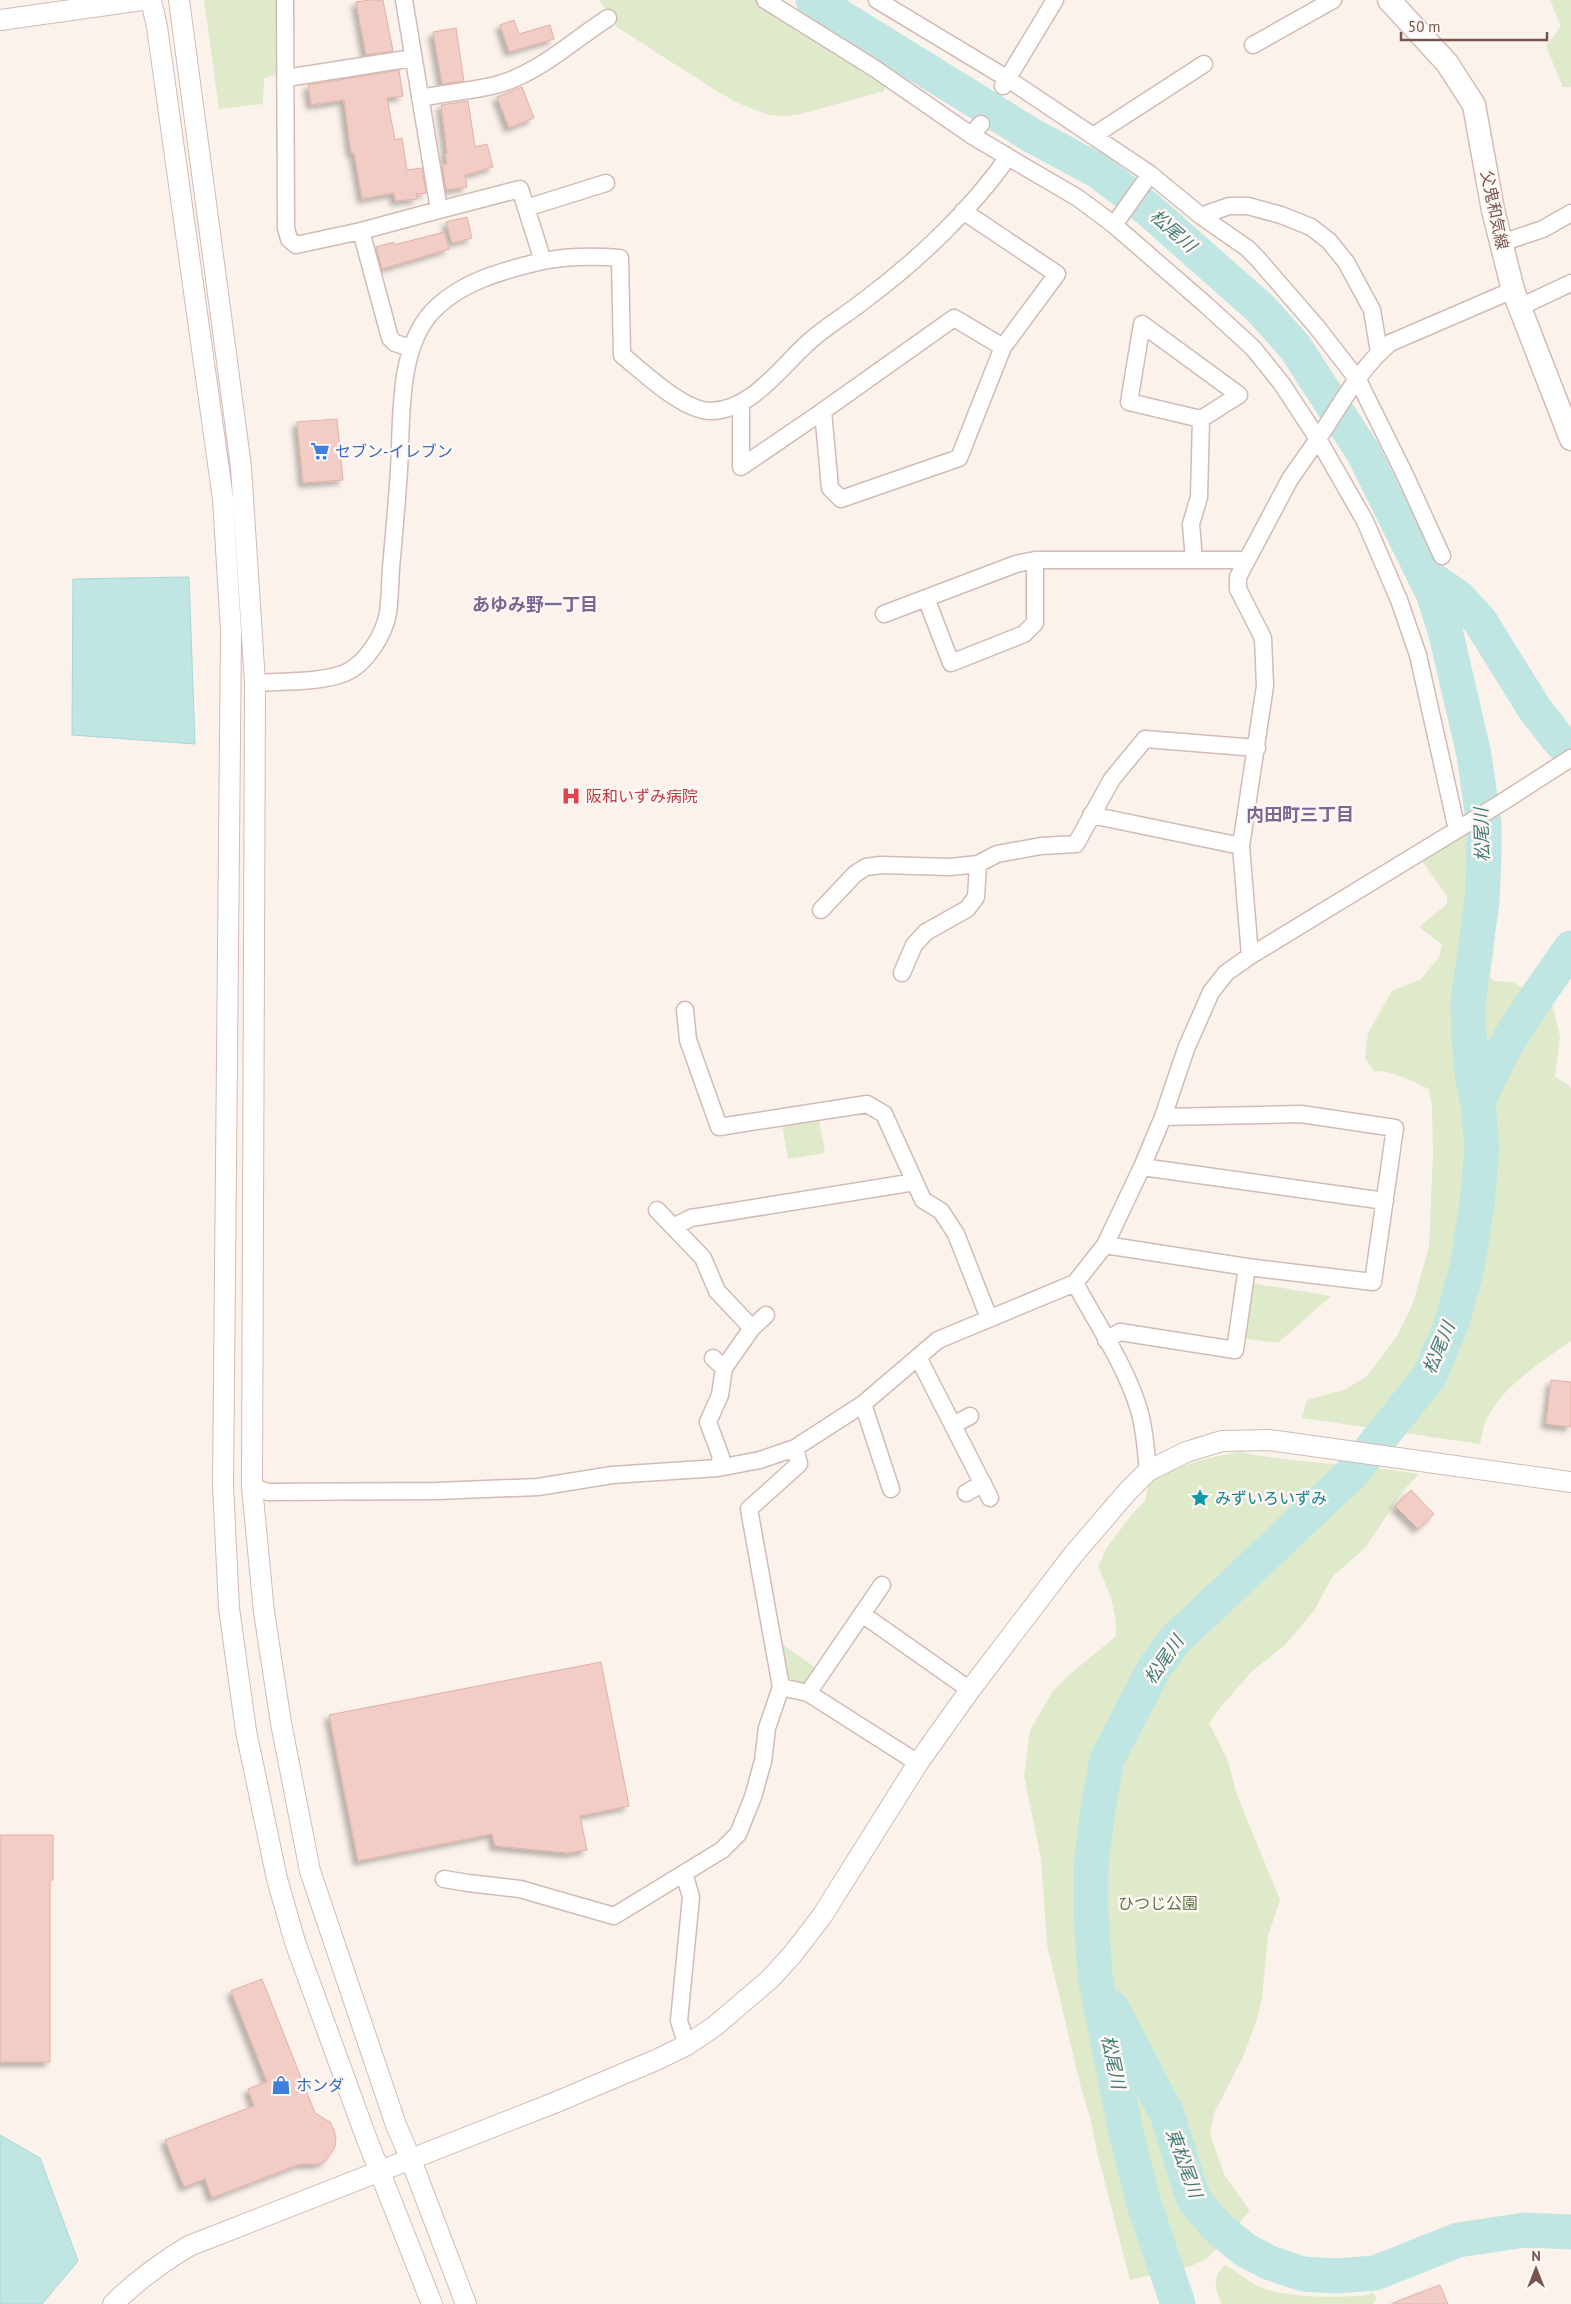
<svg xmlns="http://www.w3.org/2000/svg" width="1571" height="2304" font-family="'PT Sans','Noto Sans JP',sans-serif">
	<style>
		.green { fill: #deeaca }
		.water { fill: #c0e6e3; stroke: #a7d7d5 }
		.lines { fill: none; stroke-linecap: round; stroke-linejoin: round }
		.river { stroke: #c0e6e3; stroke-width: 35 }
		.building { fill: #f1cdc5; stroke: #e3b0a5; filter: url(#shadow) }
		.minor-casing { stroke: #d1bbb4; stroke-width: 19 }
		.tertiary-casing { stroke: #d1bbb4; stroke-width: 22 }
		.secondary-casing { stroke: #d6bbb4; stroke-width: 25 }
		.minor { stroke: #fff; stroke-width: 16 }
		.tertiary { stroke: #fff; stroke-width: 20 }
		.secondary { stroke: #fff; stroke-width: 22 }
		.labels { text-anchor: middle; stroke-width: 5; stroke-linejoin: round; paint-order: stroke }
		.street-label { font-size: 16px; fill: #77554f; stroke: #fef7f3 }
		.shop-label { font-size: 16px; fill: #366cbe; stroke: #fef7f3; text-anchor: start }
		.health-label { font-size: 16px; fill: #be3a42; stroke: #fef7f3; text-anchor: start }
		.culture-label { font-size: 16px; fill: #0d838f; stroke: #fef7f3; text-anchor: start }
		.park-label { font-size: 16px; fill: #5e7644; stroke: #fef7f3 }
		.water-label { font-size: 18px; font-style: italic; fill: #427c78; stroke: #fef7f3 }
		.neighbourhood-label { font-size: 18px; font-weight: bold; fill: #7a6792; stroke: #fef7f3 }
	</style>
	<defs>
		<filter id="shadow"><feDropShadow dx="-4.5" dy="4.5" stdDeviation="2.5" flood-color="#0004"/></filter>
	</defs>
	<rect width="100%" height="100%" fill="#fcf2ec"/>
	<path class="green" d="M 204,0 L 276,0 L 276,75 L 264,78 L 263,104 L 219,109 Z
		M 599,0 L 755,0 L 886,84 L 884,91 L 801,114 L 786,116 L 768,115 L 738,103 L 715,90 L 617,27 Z
		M 1550,0 L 1571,0 L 1571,87 L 1563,87 L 1546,46 L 1561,26 Z
		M 1501,803 L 1494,947 L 1490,977 L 1495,981 L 1513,982 L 1553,1007 L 1560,1037 L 1555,1077 L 1569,1085 L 1571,1089 L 1571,1341 C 1541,1362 1498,1389 1484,1425 C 1482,1431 1482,1438 1480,1444 L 1302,1418 L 1307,1400 L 1344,1390 L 1367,1376 L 1397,1336 L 1413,1303 L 1429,1247 L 1433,1153 L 1432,1106 L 1429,1089 C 1412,1081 1393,1070 1374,1071 L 1365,1058 L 1368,1033 L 1392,991 L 1421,979 L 1439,957 L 1442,944 L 1419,927 L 1447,904 L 1447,896 L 1421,859 Z
		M 819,1119 L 825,1153 L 788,1159 L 782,1125 Z
		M 1251,1283 L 1331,1296 L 1278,1343 L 1242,1338 Z
		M 1240,1452 C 1300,1464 1359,1464 1419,1474 L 1403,1491 L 1365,1548 L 1332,1577 L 1314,1611 L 1284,1646 L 1252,1671 L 1220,1708 L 1209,1723 L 1228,1761 L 1237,1795 L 1280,1900 L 1268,1936 L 1262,1998 L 1257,2019 L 1243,2057 L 1214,2113 L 1210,2135 L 1225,2176 L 1250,2211 L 1209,2257 L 1191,2266 L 1130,2280 L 1097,2152 L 1091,2121 L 1080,2084 L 1047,1944 L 1041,1859 L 1024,1776 L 1030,1730 L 1053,1691 L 1069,1675 L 1116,1636 C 1117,1611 1109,1590 1098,1567 L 1106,1549 L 1132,1514 L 1145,1501 L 1149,1482 C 1178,1465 1208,1457 1240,1452 Z
		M 778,1641 L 816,1668 L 803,1685 L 790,1683 L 784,1677 Z
		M 1225,2265 C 1237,2271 1244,2278 1254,2284 C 1281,2299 1338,2298 1368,2295 L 1372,2292 L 1377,2298 L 1373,2304 L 1222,2304 C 1214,2288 1212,2278 1225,2265 Z"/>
	<path class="water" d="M 189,577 L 195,744 L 72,735 L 73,579 Z
		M 0,2135 L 40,2158 L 78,2261 L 42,2304 L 0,2304 Z"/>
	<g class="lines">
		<path class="river" d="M 813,0 L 1031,135 L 1098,171 L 1148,209 L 1261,309 L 1295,347 L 1363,452 L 1433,593 L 1446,634 L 1474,755 L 1484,825 L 1484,856 L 1482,901 L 1468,1002 L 1469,1036 L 1472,1073 L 1478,1103 L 1482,1149 L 1477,1204 L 1467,1268 L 1451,1325 L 1429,1377 L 1351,1474 L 1176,1639 L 1155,1667 L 1107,1759 L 1098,1809 L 1091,1864 L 1091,1915 L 1095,1976 L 1126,2132 L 1145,2207 L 1178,2304
			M 1424,574 L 1459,598 L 1480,621 L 1534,708 L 1558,739 L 1571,752
			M 1478,1103 C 1499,1047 1537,997 1571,948
			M 1112,2008 L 1167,2114 L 1193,2198 L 1216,2226 L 1245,2250 L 1270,2263 L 1303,2274 L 1336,2276 L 1375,2273 L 1458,2240 L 1525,2230 L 1571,2232"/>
	</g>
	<path class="building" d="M 370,0 L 383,0 L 393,51 L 366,55 L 356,2 Z
		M 514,20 L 519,34 L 550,25 L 554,39 L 509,52 L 500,25 Z
		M 456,28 L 464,81 L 442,84 L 433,32 Z
		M 399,70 L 403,96 L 387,98 L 395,140 L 402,138 L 407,170 L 422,168 L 426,193 L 416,194 L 417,199 L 395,201 L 394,193 L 362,199 L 354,153 L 351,153 L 344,100 L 311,105 L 308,85 Z
		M 522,87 L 534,118 L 509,128 L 497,97 Z
		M 468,101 L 475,147 L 487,144 L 493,167 L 465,175 L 467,187 L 446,190 L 442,164 L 447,164 L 445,154 L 447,153 L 441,105 Z
		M 467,217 L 472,238 L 452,243 L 446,222 Z
		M 444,232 L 449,249 L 382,269 L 376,247 L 394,242 L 394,245 Z
		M 337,419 L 343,480 L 303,483 L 297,422 Z
		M 1551,1380 L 1571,1382 L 1571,1427 L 1546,1424 Z
		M 1411,1490 L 1434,1514 L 1418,1529 L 1395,1506 Z
		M 601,1662 L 629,1806 L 580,1816 L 587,1850 L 568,1853 L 495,1846 L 492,1834 L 358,1861 L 329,1715 Z
		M 0,1835 L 53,1835 L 53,1880 L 50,1880 L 50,2062 L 0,2062 Z
		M 262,1979 L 315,2113 L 330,2122 L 334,2130 L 336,2138 L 335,2147 L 325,2161 L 317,2164 L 300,2164 L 212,2198 L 205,2179 L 184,2187 L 165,2140 L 254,2106 L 248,2089 L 267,2082 L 231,1991 Z
		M 1440,2285 L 1448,2304 L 1393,2304 L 1393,2303 Z"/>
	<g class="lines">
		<g class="minor-casing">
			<path id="minor" d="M 285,0 L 286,228 L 289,239 L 296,245 L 361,231
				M 404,0 L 439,210 L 361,231 L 390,338 L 395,343 L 411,348
				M 765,0 L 874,68 L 971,135
				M 877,0 L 1008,79 L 1150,174 L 1201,216 L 1247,248 L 1257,258 L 1316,326 L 1358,380 L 1405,475 L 1442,556
				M 1253,45 L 1333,0
				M 286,78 L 413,58
				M 1003,86 L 1055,0
				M 420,98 C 445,93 471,91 496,85 C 538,74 572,41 608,18
				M 1093,136 L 1204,64
				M 1008,157 L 1078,198 L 1114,225 L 1205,304 L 1253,348 L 1282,384 L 1318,439 L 1290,479 L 1238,577 L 1238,589 L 1263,638 L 1265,686 L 1241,846 L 1250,956
				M 526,208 L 606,183
				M 439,210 L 520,189 L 543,261 C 569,256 594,256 620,258 L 622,355 C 643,372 683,411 711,411 C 753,410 782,365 811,340 C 828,325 849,313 866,299 C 917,261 972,209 1008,157 L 971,135 L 981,124
				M 963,211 L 1057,274 L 1003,347 L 959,458 L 841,499 L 830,488 L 823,411 L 954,318 L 1003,347
				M 1201,216 L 1229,206 L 1248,206 L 1281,215 L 1311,227 L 1329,241 L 1346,262 L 1372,310 L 1379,352
				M 1114,225 L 1150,174
				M 1501,243 L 1543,229 L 1571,213
				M 1520,307 L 1571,283
				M 1142,324 L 1239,395 L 1201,419 L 1129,402 Z
				M 741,403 L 741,467 L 823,411
				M 1194,560 L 1191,524 L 1199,497 L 1201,419
				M 926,598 L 951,663 L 1024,634 L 1035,623 L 1035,560
				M 884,614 L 1016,564 L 1035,560 L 1247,560
				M 255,683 C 281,681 320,683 345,673 C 366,664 384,635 388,613 C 390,598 390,583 391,568 C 394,535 397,502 399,470 C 402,422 397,351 431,313 C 459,282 504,270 543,261
				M 1091,815 L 1241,846
				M 1457,830 L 1418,655 L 1399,600 L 1365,521 L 1318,439 C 1339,407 1360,368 1390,343 L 1513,290
				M 821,910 L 855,874 L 866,867 L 881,865 L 950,867 L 978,864 L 997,854 L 1041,846 L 1076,844 L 1112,779 L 1145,739 L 1257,748
				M 902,973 L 914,945 L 926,932 L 967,909 L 976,897 L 978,864
				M 685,1010 L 688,1040 L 719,1127 L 867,1104 L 884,1114 L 923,1200 L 941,1211 L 956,1234 L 989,1318
				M 1142,1167 L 1385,1201
				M 657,1210 L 703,1258 L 717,1291 L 752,1328 L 724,1368 L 720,1395 L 708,1422 L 721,1457 L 718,1468
				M 673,1227 L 691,1218 L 915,1182
				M 1105,1245 L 1247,1267 L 1373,1282 L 1395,1128 L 1301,1114 L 1163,1117
				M 1075,1283 C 1096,1322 1127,1368 1139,1410 C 1145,1430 1146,1451 1148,1471
				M 752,1328 L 766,1315
				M 1106,1340 L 1120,1332 L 1235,1350 L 1247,1267
				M 918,1357 L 990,1498
				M 713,1358 L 724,1368
				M 863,1404 L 891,1489
				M 953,1425 L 970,1416
				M 252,1487 L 268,1492 L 437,1491 L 538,1487 L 612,1475 L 718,1468 L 760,1460 L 795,1448 L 863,1404 L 938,1340 L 1075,1283 L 1105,1245 L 1142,1167 L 1163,1117 L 1186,1049 L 1211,992 L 1226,973 L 1250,956 L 1501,803 L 1571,758
				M 966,1493 L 983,1483
				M 862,1614 L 970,1690
				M 781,1687 L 808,1693 L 918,1763
				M 808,1693 L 882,1585
				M 684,1873 L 691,1897 L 679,2021 L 687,2045
				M 444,1879 L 468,1883 L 520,1889 L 614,1916 L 722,1850 L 738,1834 L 753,1797 L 763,1761 L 767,1728 L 781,1687 L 749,1509 L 799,1464 L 795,1448"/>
		</g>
		<g class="tertiary-casing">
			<path id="tertiary" d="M 151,0 L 157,27 L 223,499 L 231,631 L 223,1486 L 229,1608 L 246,1731 L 277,1879 L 295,1942 L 366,2137 L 432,2304
				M 179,0 L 241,467 L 255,683 L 252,1487 L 264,1612 L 281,1723 L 310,1871 L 396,2125 L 411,2160 L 466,2304
				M 0,20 L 142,0
				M 113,2304 C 136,2281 161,2263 189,2246 L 554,2103 L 656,2060 L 687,2045 L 715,2026 L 770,1979 L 792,1955 L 822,1916 L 918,1763 L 970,1690 L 1073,1555 L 1128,1491 L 1148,1471 L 1186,1452 L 1222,1441 L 1269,1440 L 1571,1482"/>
		</g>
		<g class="secondary-casing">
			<path id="secondary" d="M 1389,0 L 1447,63 L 1474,105 L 1493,210 L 1513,290 L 1571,439"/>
		</g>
		<use href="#minor" class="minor"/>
		<use href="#tertiary" class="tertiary"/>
		<use href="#secondary" class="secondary"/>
	</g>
	<defs>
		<g id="supermarket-bare" transform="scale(1.5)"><path d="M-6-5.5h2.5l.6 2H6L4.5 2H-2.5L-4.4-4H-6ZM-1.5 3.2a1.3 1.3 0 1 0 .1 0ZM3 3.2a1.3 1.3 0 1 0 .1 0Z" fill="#3f7fe0" stroke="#fef7f3" stroke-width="2.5" paint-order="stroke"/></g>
		<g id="hospital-bare" transform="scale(1.5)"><path d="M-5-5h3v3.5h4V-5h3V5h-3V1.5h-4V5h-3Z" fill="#e0444e" stroke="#fef7f3" stroke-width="2.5" paint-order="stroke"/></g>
		<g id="sight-bare" transform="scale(1.5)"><path d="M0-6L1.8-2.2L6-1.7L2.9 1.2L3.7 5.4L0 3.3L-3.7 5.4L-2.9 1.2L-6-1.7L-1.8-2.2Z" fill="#0f9aa8" stroke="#fef7f3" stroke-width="2.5" paint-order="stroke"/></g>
		<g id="shop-bare" transform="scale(1.5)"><path d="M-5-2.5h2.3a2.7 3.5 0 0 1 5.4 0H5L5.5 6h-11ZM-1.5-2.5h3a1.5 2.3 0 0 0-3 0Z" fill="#3f7fe0" stroke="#fef7f3" stroke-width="2.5" paint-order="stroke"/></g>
	</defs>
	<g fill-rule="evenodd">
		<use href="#supermarket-bare" x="320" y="451"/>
		<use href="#hospital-bare" x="571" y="796"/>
		<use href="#sight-bare" x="1200" y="1498"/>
		<use href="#shop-bare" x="281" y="2085"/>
	</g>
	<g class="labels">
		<g class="street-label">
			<text transform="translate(1495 210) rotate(78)" y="6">父鬼和気線</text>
		</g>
		<g class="shop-label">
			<text x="335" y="457">セブン-イレブン</text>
			<text x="296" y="2091">ホンダ</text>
		</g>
		<g class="health-label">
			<text x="586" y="802">阪和いずみ病院</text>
		</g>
		<g class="culture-label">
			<text x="1215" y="1504">みずいろいずみ</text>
		</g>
		<g class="park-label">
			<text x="1158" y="1909">ひつじ公園</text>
		</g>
		<g class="water-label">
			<text transform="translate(1173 231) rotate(41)" y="6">松尾川</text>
			<text transform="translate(1482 835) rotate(-92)" y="6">松尾川</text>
			<text transform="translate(1439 1348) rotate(-67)" y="6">松尾川</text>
			<text transform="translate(1164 1660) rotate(-55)" y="6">松尾川</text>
			<text transform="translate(1113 2062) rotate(78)" y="6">松尾川</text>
			<text transform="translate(1184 2163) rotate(70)" y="6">東松尾川</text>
		</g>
		<g class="neighbourhood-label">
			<text x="535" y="611">あゆみ野一丁目</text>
			<text x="1300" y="821">内田町三丁目</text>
		</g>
	</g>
	<g transform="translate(1536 2269)" stroke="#fef7f3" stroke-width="4" paint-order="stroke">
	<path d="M0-4L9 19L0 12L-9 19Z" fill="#77554f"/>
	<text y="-8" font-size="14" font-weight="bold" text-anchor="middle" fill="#77554f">N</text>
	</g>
	<path d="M1401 32v8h146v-8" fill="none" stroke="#77554f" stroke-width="2.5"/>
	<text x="1408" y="32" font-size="15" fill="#77554f" stroke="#fef7f3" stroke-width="4" paint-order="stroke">50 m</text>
</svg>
